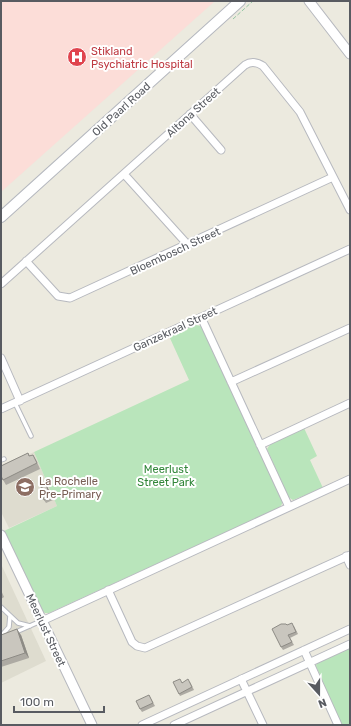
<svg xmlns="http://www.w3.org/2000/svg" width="351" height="726" font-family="Rubik,sans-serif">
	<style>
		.education { fill: #dedccf }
		.medical { fill: #fcddd8 }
		.green { fill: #b9e5bb }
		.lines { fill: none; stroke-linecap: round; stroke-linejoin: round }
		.service-casing { stroke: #b7b9bf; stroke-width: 5.5 }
		.minor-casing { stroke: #b7b9bf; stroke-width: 9 }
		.tertiary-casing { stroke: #b7b9bf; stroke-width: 11 }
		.secondary-casing { stroke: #b5b8bf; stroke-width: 12 }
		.path { stroke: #92c6a3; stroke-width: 1; stroke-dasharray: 4 2; stroke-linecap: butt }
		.service { stroke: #fff; stroke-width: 3.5 }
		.minor { stroke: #fff; stroke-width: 7 }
		.tertiary { stroke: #fff; stroke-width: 9 }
		.secondary { stroke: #fff; stroke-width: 10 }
		.wall { fill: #adaaa3 }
		.shaded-wall { fill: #8d8b85 }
		.building { fill: #c9c6be; stroke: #8d8b85 }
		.labels { text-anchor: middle; stroke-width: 4; stroke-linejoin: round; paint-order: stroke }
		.health-label { font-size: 11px; fill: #be3a42; stroke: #fff; text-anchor: start }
		.street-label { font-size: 11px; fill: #585b61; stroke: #fff }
		.park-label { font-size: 11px; fill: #318639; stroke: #fff }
		.education-label { font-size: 11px; fill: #785e54; stroke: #fff; text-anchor: start }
	</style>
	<rect width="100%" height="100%" fill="#eceadf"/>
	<path class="education" d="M 34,452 L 57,506 L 9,528 L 1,512 L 1,467 Z
		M 1,564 L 46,661 L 1,683 Z"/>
	<path class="medical" d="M 1,1 L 215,1 L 1,192 Z"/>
	<path class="green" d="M 195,325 L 202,326 L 282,500 L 282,504 L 279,508 L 49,613 L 45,613 L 41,610 L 4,531 L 57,506 L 34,452 L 189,380 L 169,336 Z
		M 304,428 L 317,456 L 310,460 L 323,488 L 293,500 L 288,497 L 267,449 L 271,443 Z
		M 350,647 L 350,725 L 341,725 L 316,666 L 317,662 Z"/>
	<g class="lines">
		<g class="service-casing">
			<path id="service" d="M 15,403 L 31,436
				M 1,460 L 4,459
				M 1,607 L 18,623 L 30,626
				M 16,632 L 41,621
				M 1,636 L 9,627 L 10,616"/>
		</g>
		<g class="minor-casing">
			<path id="minor" d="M 190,114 L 221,150
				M 124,174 L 188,245
				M 26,261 L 58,296 L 70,298 L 333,177
				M 1,284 L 245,65 C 251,61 257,62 263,66 L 300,112 L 350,210
				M 201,317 L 289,507
				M 1,358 L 20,401
				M 231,382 L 350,328
				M 1,409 L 350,249
				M 260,445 L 350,403
				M 346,556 L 350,565
				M 108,590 L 132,642 L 137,646 L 145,648 L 350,555
				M 42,621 L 350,479
				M 304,650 L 338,725
				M 241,679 L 263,725
				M 142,725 L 350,629
				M 174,725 L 350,644"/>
		</g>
		<g class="tertiary-casing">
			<path id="tertiary" d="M 309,1 L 350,54
				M 1,535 L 92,725"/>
		</g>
		<g class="secondary-casing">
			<path id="secondary" d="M 1,217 L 240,1"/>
		</g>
		<path class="path" d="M 233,19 L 253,1"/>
		<use href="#service" class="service"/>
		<use href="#minor" class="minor"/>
		<use href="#tertiary" class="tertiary"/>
		<use href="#secondary" class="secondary"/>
	</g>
	<path class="wall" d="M 28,453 L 30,456 L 33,455 L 36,460 L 40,469 L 6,485 L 2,478 L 1,479 L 1,466 Z
		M 46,485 L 48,488 L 53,500 L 46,503 L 44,500 Z
		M 1,590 L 4,597 L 1,599 Z
		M 287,625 L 294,626 L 298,634 L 290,638 L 294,645 L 283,650 L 281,647 Z
		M 1,635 L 21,635 L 29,658 L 1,667 Z
		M 182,682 L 190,682 L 194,690 L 180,696 L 179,694 Z
		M 149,695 L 155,706 L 142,712 L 140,709 Z"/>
	<path class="shaded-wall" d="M 17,629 L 21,635 L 29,658 L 25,653 Z"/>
	<path class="building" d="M 28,453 L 29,456 L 33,455 L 37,463 L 3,480 L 1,476 L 1,466 Z
		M 46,485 L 51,497 L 44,500 L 39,489 Z
		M 292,623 L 296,632 L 288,635 L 292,642 L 281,647 L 272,629 L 281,624 L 286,624 L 287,625 Z
		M 17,629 L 25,653 L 1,661 L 1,635 Z
		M 180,679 L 182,683 L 188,679 L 192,687 L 179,694 L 173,682 Z
		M 149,695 L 153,703 L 140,709 L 136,701 Z"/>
	<defs>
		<g id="hospital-disc" transform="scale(1)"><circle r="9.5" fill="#e0444e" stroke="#fff"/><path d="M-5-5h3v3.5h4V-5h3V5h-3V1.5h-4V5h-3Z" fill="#fff"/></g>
		<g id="school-disc" transform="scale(1)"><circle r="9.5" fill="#8d6e63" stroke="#fff"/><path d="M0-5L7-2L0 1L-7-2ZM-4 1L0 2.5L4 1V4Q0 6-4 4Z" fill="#fff"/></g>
	</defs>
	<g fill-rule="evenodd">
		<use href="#hospital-disc" x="77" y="57"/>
		<use href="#school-disc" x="25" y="487"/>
	</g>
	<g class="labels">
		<g class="health-label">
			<text x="91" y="55">Stikland<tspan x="91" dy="13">Psychiatric Hospital</tspan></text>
		</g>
		<g class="street-label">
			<text transform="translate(121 109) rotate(-42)" y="4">Old Paarl Road</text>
			<text transform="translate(193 112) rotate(-42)" y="4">Altona Street</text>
			<text transform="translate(175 251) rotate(-25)" y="4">Bloembosch Street</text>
			<text transform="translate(175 329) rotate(-25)" y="4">Ganzekraal Street</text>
			<text transform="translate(46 630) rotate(65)" y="4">Meerlust Street</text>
		</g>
		<g class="park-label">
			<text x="166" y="473">Meerlust<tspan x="166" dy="13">Street Park</tspan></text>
		</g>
		<g class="education-label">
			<text x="39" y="485">La Rochelle<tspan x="39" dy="13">Pre-Primary</tspan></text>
		</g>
	</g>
	<rect width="351" height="726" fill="none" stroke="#585b61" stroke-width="4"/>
	<g transform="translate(319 694) rotate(159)" stroke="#ffffff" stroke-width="3" paint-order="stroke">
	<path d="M0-3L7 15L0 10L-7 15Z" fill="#585b61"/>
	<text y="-6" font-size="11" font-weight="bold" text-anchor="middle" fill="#585b61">N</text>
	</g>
	<path d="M14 706v6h90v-6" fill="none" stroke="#585b61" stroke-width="2"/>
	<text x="20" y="706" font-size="12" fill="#585b61" stroke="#ffffff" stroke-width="3" paint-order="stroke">100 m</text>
</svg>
